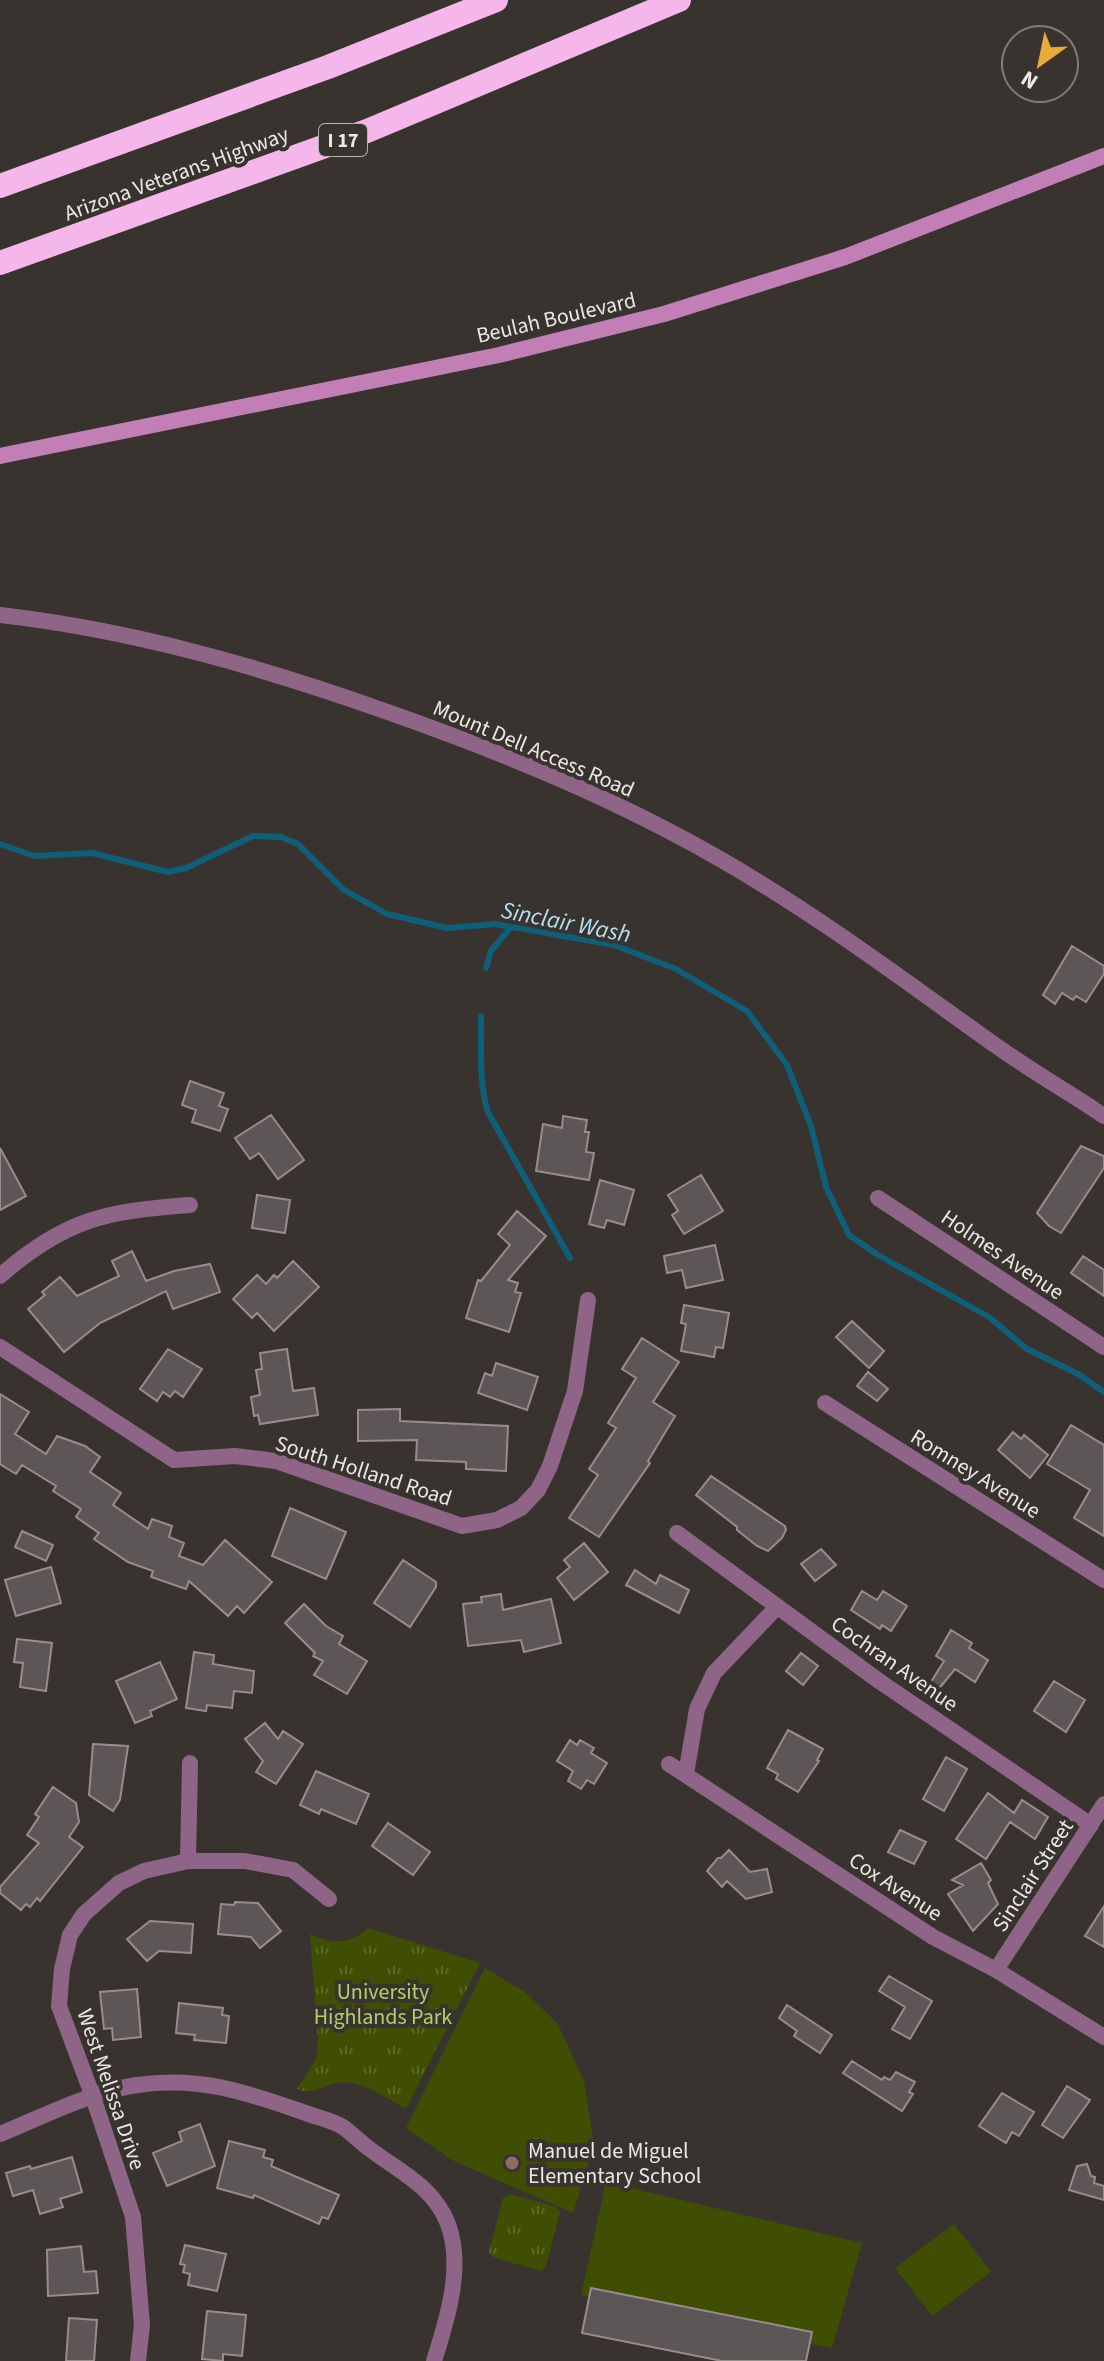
<svg xmlns="http://www.w3.org/2000/svg" width="1104" height="2361" font-family="'Source Sans 3',sans-serif">
	<style>
		.grass { fill: #404e04 }
		.park { fill: url(#park-tufts) }
		.lines { fill: none; stroke-linecap: round; stroke-linejoin: round }
		.stream { stroke: #0f5f78; stroke-width: 6 }
		.building { fill: #5d5656; stroke: #968e8d; stroke-width: 2 }
		.minor { stroke: #8f6587; stroke-width: 16 }
		.secondary { stroke: #c27fb6; stroke-width: 16 }
		.motorway { stroke: #f5b7e9; stroke-width: 24 }
		.education-dot { fill: #8d6e63; stroke: #38332f; stroke-width: 3 }
		.labels { text-anchor: middle; stroke-width: 8; stroke-linejoin: round; paint-order: stroke }
		.shield { fill: #38332f; stroke: #b5b1ae; stroke-width: 2 }
		.shield-label { font-size: 20px; font-weight: bold; fill: #eae7e4 }
		.street-label { font-size: 22px; fill: #eae7e4; stroke: #38332f }
		.park-label { font-size: 22px; fill: #b4ce68; stroke: #38332f }
		.poi-label { font-size: 22px; fill: #eae7e4; stroke: #38332f; text-anchor: start }
		.water-label { font-size: 24px; font-style: italic; fill: #b5e1f4; stroke: #38332f }
	</style>
	<defs>
		<pattern id="park-tufts" width="24" height="20" patternUnits="userSpaceOnUse" patternTransform="scale(2)"><rect width="24" height="20" fill="#404e04"/><path d="M3 7l-1-3M5 7V3M7 7l1-3M15 17l-1-3M17 17v-4M19 17l1-3" fill="none" stroke="#5c6828"/></pattern>
	</defs>
	<rect width="100%" height="100%" fill="#38332f"/>
	<path class="grass" d="M 485,1968 L 525,1992 L 558,2024 L 584,2081 L 594,2146 L 573,2213 L 452,2160 L 406,2128 Z
		M 606,2182 L 862,2243 L 832,2348 L 581,2295 Z
		M 954,2224 L 991,2272 L 932,2316 L 895,2268 Z"/>
	<path class="park" d="M 368,1928 L 480,1963 L 406,2109 C 388,2099 367,2084 346,2082 C 327,2081 316,2097 297,2089 L 316,2059 L 318,2041 L 310,1934 C 331,1944 350,1945 368,1928 Z
		M 510,2194 L 556,2207 L 560,2212 L 546,2266 L 541,2271 L 493,2257 L 489,2252 L 503,2198 Z"/>
	<g class="lines">
		<path class="stream" d="M 0,844 L 34,856 L 92,853 L 168,872 L 186,868 L 253,836 L 281,837 L 298,844 L 344,890 L 387,914 L 447,928 L 495,924 L 614,945 L 676,969 L 747,1011 L 787,1065 L 811,1126 L 826,1187 L 849,1235 L 878,1255 L 989,1317 L 1027,1349 L 1078,1374 L 1104,1392
			M 486,968 L 491,951 L 511,927
			M 481,1016 C 482,1049 478,1080 488,1112 L 570,1258"/>
	</g>
	<path class="building" d="M 1072,946 L 1104,966 L 1104,974 L 1086,1002 L 1076,996 L 1073,1000 L 1062,993 L 1055,1004 L 1043,995 Z
		M 190,1081 L 224,1093 L 219,1106 L 228,1109 L 220,1131 L 192,1122 L 196,1110 L 182,1105 Z
		M 271,1115 L 304,1160 L 278,1179 L 259,1153 L 250,1159 L 235,1138 Z
		M 563,1116 L 587,1120 L 585,1132 L 589,1132 L 586,1152 L 594,1153 L 589,1180 L 536,1171 L 543,1124 L 562,1128 Z
		M 1081,1146 L 1104,1156 L 1104,1168 L 1061,1233 L 1049,1226 L 1037,1213 Z
		M 0,1148 L 26,1196 L 0,1210 Z
		M 701,1175 L 723,1211 L 684,1234 L 672,1215 L 678,1211 L 668,1195 Z
		M 600,1180 L 634,1190 L 624,1225 L 607,1220 L 604,1228 L 589,1224 Z
		M 257,1195 L 290,1200 L 285,1233 L 252,1228 Z
		M 517,1211 L 546,1236 L 508,1280 L 518,1283 L 515,1292 L 521,1293 L 509,1332 L 466,1318 L 478,1280 L 481,1281 L 510,1245 L 498,1234 Z
		M 715,1245 L 723,1280 L 686,1288 L 682,1270 L 667,1273 L 664,1256 Z
		M 132,1251 L 146,1281 L 174,1271 L 210,1264 L 220,1292 L 173,1309 L 166,1291 L 100,1323 L 64,1352 L 28,1309 L 45,1295 L 42,1292 L 60,1277 L 77,1296 L 119,1276 L 112,1261 Z
		M 1083,1256 L 1104,1270 L 1104,1296 L 1071,1273 Z
		M 293,1261 L 319,1287 L 274,1331 L 257,1313 L 252,1318 L 233,1299 L 257,1275 L 266,1284 L 274,1275 L 277,1278 Z
		M 684,1305 L 729,1313 L 723,1348 L 716,1347 L 714,1357 L 681,1351 L 686,1324 L 681,1323 Z
		M 852,1321 L 884,1351 L 869,1368 L 836,1337 Z
		M 642,1338 L 679,1362 L 653,1402 L 675,1416 L 648,1461 L 650,1463 L 599,1537 L 569,1518 L 598,1475 L 589,1469 L 616,1428 L 608,1423 L 636,1378 L 622,1369 Z
		M 168,1349 L 202,1369 L 183,1397 L 175,1391 L 170,1397 L 163,1392 L 157,1401 L 140,1389 Z
		M 287,1349 L 293,1391 L 314,1388 L 318,1415 L 260,1424 L 258,1415 L 254,1416 L 251,1397 L 260,1395 L 256,1370 L 262,1369 L 260,1353 Z
		M 496,1363 L 538,1377 L 527,1410 L 478,1393 L 485,1373 L 492,1376 Z
		M 868,1372 L 888,1389 L 877,1401 L 857,1386 Z
		M 0,1394 L 29,1412 L 15,1434 L 46,1454 L 57,1436 L 85,1446 L 100,1457 L 90,1472 L 121,1493 L 113,1505 L 148,1529 L 152,1519 L 172,1526 L 169,1537 L 184,1543 L 179,1556 L 203,1565 L 225,1540 L 272,1582 L 244,1613 L 237,1606 L 228,1616 L 189,1581 L 186,1589 L 151,1577 L 153,1571 L 128,1562 L 94,1539 L 99,1533 L 76,1517 L 81,1509 L 53,1491 L 56,1486 L 22,1465 L 16,1474 L 0,1464 Z
		M 400,1409 L 400,1421 L 508,1426 L 506,1471 L 466,1469 L 466,1462 L 416,1460 L 417,1440 L 358,1441 L 358,1410 Z
		M 1071,1425 L 1104,1445 L 1104,1536 L 1074,1518 L 1090,1490 L 1047,1464 Z
		M 1013,1432 L 1021,1439 L 1024,1435 L 1048,1455 L 1030,1478 L 998,1450 Z
		M 711,1476 L 785,1526 L 786,1530 L 782,1538 L 768,1551 L 757,1546 L 737,1530 L 737,1527 L 696,1495 Z
		M 290,1508 L 346,1532 L 326,1579 L 272,1556 Z
		M 22,1531 L 53,1545 L 46,1561 L 15,1547 Z
		M 584,1543 L 608,1572 L 574,1600 L 557,1578 L 570,1567 L 564,1560 Z
		M 821,1549 L 836,1565 L 815,1581 L 801,1564 Z
		M 403,1560 L 436,1582 L 436,1587 L 410,1627 L 374,1603 Z
		M 51,1567 L 61,1603 L 16,1616 L 5,1580 Z
		M 635,1570 L 656,1584 L 660,1575 L 689,1590 L 679,1613 L 626,1585 Z
		M 862,1591 L 877,1600 L 883,1591 L 907,1606 L 891,1631 L 882,1625 L 880,1629 L 851,1610 Z
		M 501,1594 L 503,1610 L 551,1599 L 561,1643 L 524,1652 L 521,1640 L 468,1646 L 463,1604 L 482,1602 L 481,1597 Z
		M 304,1604 L 326,1626 L 343,1636 L 339,1644 L 367,1661 L 347,1694 L 314,1675 L 323,1661 L 313,1656 L 315,1653 L 285,1623 Z
		M 951,1630 L 972,1643 L 969,1648 L 988,1660 L 975,1682 L 955,1669 L 937,1691 L 929,1685 L 944,1661 L 936,1656 Z
		M 17,1639 L 52,1643 L 46,1691 L 20,1687 L 23,1663 L 14,1662 Z
		M 194,1652 L 214,1655 L 213,1664 L 254,1671 L 252,1693 L 234,1691 L 232,1708 L 207,1705 L 206,1711 L 186,1708 Z
		M 801,1653 L 818,1666 L 803,1685 L 786,1671 Z
		M 160,1662 L 177,1699 L 150,1711 L 152,1716 L 135,1723 L 116,1681 Z
		M 1054,1681 L 1085,1700 L 1066,1732 L 1034,1711 Z
		M 265,1723 L 278,1739 L 283,1731 L 303,1744 L 276,1784 L 256,1772 L 263,1761 L 245,1739 Z
		M 788,1730 L 823,1749 L 817,1760 L 819,1761 L 798,1792 L 776,1779 L 778,1774 L 767,1768 Z
		M 570,1740 L 577,1745 L 580,1740 L 594,1748 L 591,1753 L 607,1763 L 594,1784 L 587,1780 L 581,1789 L 568,1781 L 573,1771 L 557,1761 Z
		M 93,1744 L 128,1746 L 120,1800 L 113,1811 L 89,1795 Z
		M 946,1757 L 967,1769 L 944,1811 L 923,1799 Z
		M 316,1771 L 369,1794 L 356,1824 L 321,1809 L 319,1814 L 300,1805 Z
		M 53,1787 L 76,1803 L 79,1822 L 69,1837 L 83,1847 L 40,1901 L 37,1898 L 30,1907 L 26,1904 L 21,1910 L 0,1893 L 0,1887 L 39,1843 L 27,1835 L 39,1817 L 35,1814 Z
		M 988,1793 L 1014,1813 L 1022,1800 L 1048,1817 L 1035,1839 L 1010,1822 L 986,1859 L 956,1839 Z
		M 388,1823 L 430,1852 L 413,1875 L 372,1846 Z
		M 900,1830 L 926,1842 L 914,1864 L 888,1852 Z
		M 729,1850 L 750,1872 L 767,1869 L 772,1892 L 746,1899 L 727,1881 L 722,1887 L 707,1871 L 718,1858 L 721,1858 Z
		M 981,1863 L 991,1880 L 988,1883 L 998,1904 L 973,1931 L 948,1894 L 963,1885 L 952,1880 Z
		M 235,1902 L 258,1903 L 281,1931 L 260,1948 L 251,1937 L 218,1934 L 221,1904 L 234,1905 Z
		M 1104,1906 L 1104,1947 L 1085,1936 Z
		M 150,1921 L 193,1924 L 191,1953 L 159,1951 L 147,1961 L 127,1939 Z
		M 889,1976 L 932,2001 L 910,2039 L 892,2029 L 905,2007 L 879,1991 Z
		M 137,1989 L 141,2037 L 113,2040 L 112,2028 L 104,2029 L 100,1992 Z
		M 179,2003 L 223,2008 L 222,2015 L 229,2016 L 226,2043 L 194,2040 L 195,2035 L 176,2033 Z
		M 787,2005 L 832,2035 L 820,2053 L 794,2036 L 797,2031 L 779,2018 Z
		M 852,2061 L 882,2080 L 884,2077 L 890,2080 L 896,2072 L 915,2082 L 909,2092 L 913,2094 L 902,2111 L 843,2073 Z
		M 1067,2086 L 1090,2100 L 1063,2138 L 1042,2125 Z
		M 1002,2093 L 1034,2112 L 1019,2136 L 1012,2132 L 1006,2143 L 979,2126 Z
		M 200,2124 L 215,2166 L 167,2186 L 153,2153 L 182,2141 L 179,2132 Z
		M 229,2141 L 265,2150 L 263,2157 L 273,2160 L 271,2166 L 339,2195 L 328,2219 L 322,2217 L 319,2224 L 254,2195 L 253,2198 L 217,2188 Z
		M 72,2157 L 82,2192 L 60,2199 L 63,2207 L 40,2214 L 33,2190 L 13,2196 L 6,2173 L 30,2166 L 31,2169 Z
		M 1087,2164 L 1091,2176 L 1095,2177 L 1094,2183 L 1104,2186 L 1104,2200 L 1069,2190 L 1077,2166 Z
		M 185,2245 L 226,2254 L 217,2291 L 188,2285 L 190,2274 L 183,2272 L 185,2265 L 180,2264 Z
		M 81,2246 L 84,2272 L 96,2271 L 98,2293 L 48,2296 L 47,2250 Z
		M 591,2288 L 812,2332 L 806,2361 L 722,2361 L 582,2333 Z
		M 207,2311 L 246,2315 L 242,2356 L 223,2354 L 223,2361 L 202,2359 Z
		M 69,2318 L 97,2320 L 94,2361 L 66,2361 Z"/>
	<g class="lines">
		<path class="minor" d="M 0,615 C 131,630 258,666 382,710 C 499,751 612,797 720,859 C 816,914 905,981 995,1045 C 1030,1070 1068,1092 1104,1116
			M 878,1198 L 1104,1347
			M 0,1276 C 65,1219 106,1211 190,1205
			M 0,1347 L 174,1460 L 235,1456 L 276,1461 L 462,1526 L 497,1520 L 521,1508 L 538,1490 L 550,1466 L 575,1391 L 588,1300
			M 825,1403 L 1104,1580
			M 677,1533 L 879,1681 L 1091,1825
			M 669,1764 L 933,1937 L 996,1970 L 1104,2037
			M 686,1774 L 697,1709 L 714,1673 L 777,1607
			M 188,1861 L 190,1763
			M 996,1970 L 1104,1804
			M 0,2134 C 44,2116 90,2092 137,2085 C 200,2076 245,2092 303,2112 C 315,2117 332,2120 343,2127 C 353,2134 361,2143 371,2150 C 400,2172 434,2187 448,2224 C 464,2267 447,2320 434,2361
			M 138,2361 L 142,2325 L 133,2217 L 93,2097 L 59,2006 L 62,1969 L 70,1935 L 84,1914 L 119,1883 L 144,1871 L 188,1861 L 245,1861 L 293,1870 L 329,1899"/>
		<path class="secondary" d="M 0,456 L 499,355 L 664,314 L 845,257 L 1104,156"/>
		<path class="motorway" d="M 0,186 L 328,67 L 496,0
			M 0,263 L 367,131 L 679,0"/>
	</g>
	<circle class="education-dot" cx="512" cy="2163" r="8"/>
	<g class="labels">
		<rect class="shield" x="319" y="124" width="48" height="32" rx="6"/>
		<g class="shield-label">
			<text x="343" y="147">I 17</text>
		</g>
		<g class="street-label">
			<text transform="translate(176 173) rotate(-20)" y="8">Arizona Veterans Highway</text>
			<text transform="translate(556 317) rotate(-13)" y="8">Beulah Boulevard</text>
			<text transform="translate(534 748) rotate(23)" y="8">Mount Dell Access Road</text>
			<text transform="translate(1003 1254) rotate(34)" y="8">Holmes Avenue</text>
			<text transform="translate(364 1470) rotate(18)" y="8">South Holland Road</text>
			<text transform="translate(976 1473) rotate(32)" y="8">Romney Avenue</text>
			<text transform="translate(895 1663) rotate(35)" y="8">Cochran Avenue</text>
			<text transform="translate(1032 1875) rotate(-57)" y="8">Sinclair Street</text>
			<text transform="translate(896 1886) rotate(33)" y="8">Cox Avenue</text>
			<text transform="translate(112 2089) rotate(71)" y="8">West Melissa Drive</text>
		</g>
		<g class="park-label">
			<text x="383" y="1999">University<tspan x="383" dy="25">Highlands Park</tspan></text>
		</g>
		<g class="poi-label">
			<text x="528" y="2158">Manuel de Miguel<tspan x="528" dy="25">Elementary School</tspan></text>
		</g>
		<g class="water-label">
			<text transform="translate(566 922) rotate(11)" y="8">Sinclair Wash</text>
		</g>
	</g>
	<g transform="translate(1040 64) rotate(213)"><circle r="38" fill="#38332f" stroke="#7f7b77" stroke-width="2"/>
	<path d="M0-6L14 30L0 20L-14 30Z" fill="#e9ab38"/>
	<text y="-12" font-size="22" font-weight="bold" text-anchor="middle" fill="#eae7e4">N</text>
	</g>
</svg>
